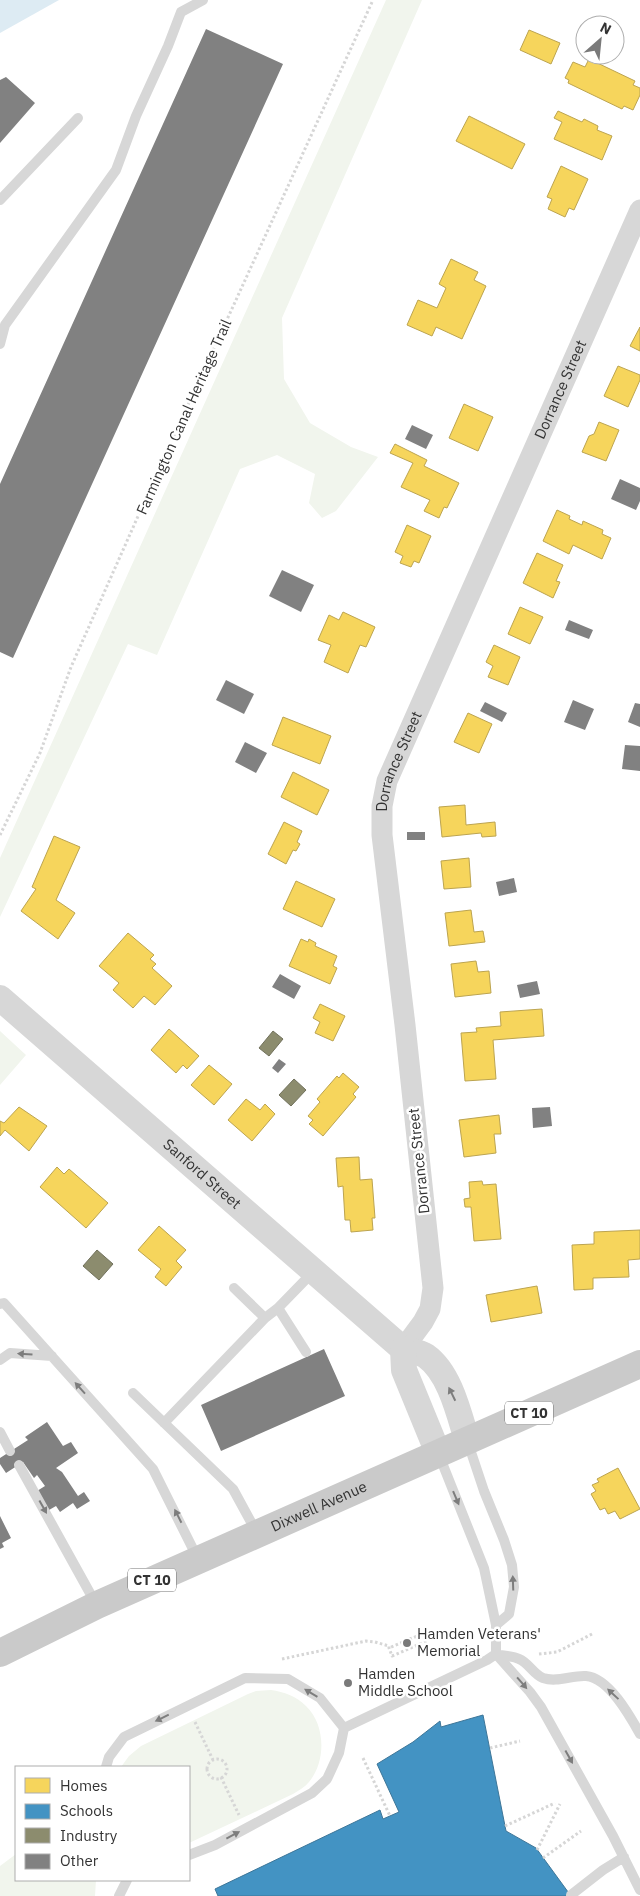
<svg xmlns="http://www.w3.org/2000/svg" width="640" height="1896" font-family="'IBM Plex Sans',sans-serif">
	<style>
		.green { fill: #f1f5ed }
		.water { fill: #ddebf3 }
		.homes { fill: #f6d55c; stroke: #bca450 }
		.schools { fill: #4393c3; stroke: #3e7698 }
		.industry { fill: #8c8c6e; stroke: #71715c }
		.building { fill: #818181 }
		.lines { fill: none; stroke-linecap: round; stroke-linejoin: round }
		.path { stroke: #d6d6d6; stroke-width: 3; stroke-dasharray: 2.5 2.5; stroke-linecap: butt }
		.service { stroke: #d7d7d7; stroke-width: 10 }
		.minor { stroke: #d7d7d7; stroke-width: 21 }
		.tertiary { stroke: #d7d7d7; stroke-width: 26 }
		.primary { stroke: #cacaca; stroke-width: 28 }
		.oneway { fill: #7d7d7d }
		.poi-dot { fill: #7a7a7a; stroke: #fff; stroke-width: 2 }
		.labels { text-anchor: middle; stroke-width: 5; stroke-linejoin: round; paint-order: stroke }
		.shield { fill: #fff; stroke: #707070; stroke-width: 1 }
		.shield-label { font-size: 14px; font-weight: bold; fill: #333 }
		.street-label { font-size: 15px; fill: #333; stroke: #fff }
		.poi-label { font-size: 15px; fill: #333; stroke: #fff; text-anchor: start }
	</style>
	<rect width="100%" height="100%" fill="#fff"/>
	<path class="green" d="M 386,0 L 422,0 L 282,318 L 284,379 L 310,423 L 351,447 L 378,457 L 336,511 L 322,518 L 309,503 L 315,474 L 277,455 L 240,469 L 157,655 L 128,644 L 0,917 L 0,858 Z
		M 0,1031 L 26,1055 L 0,1085 Z
		M 271,1690 C 284,1692 296,1696 306,1706 C 326,1725 326,1762 309,1782 C 305,1787 299,1790 293,1794 L 189,1843 L 189,1767 L 121,1767 L 129,1756 L 141,1746 L 248,1694 L 256,1691 Z
		M 16,1854 L 16,1880 L 96,1880 L 95,1896 L 0,1896 L 0,1866 Z"/>
	<path class="water" d="M 0,0 L 59,0 L 0,33 Z"/>
	<path class="homes" d="M 529,30 L 560,43 L 551,64 L 520,50 Z
		M 589,59 L 635,81 L 633,85 L 640,88 L 640,95 L 633,110 L 624,106 L 622,109 L 568,83 L 569,80 L 565,78 L 573,62 L 585,67 Z
		M 558,111 L 582,122 L 584,119 L 598,126 L 597,130 L 612,136 L 602,160 L 554,139 L 562,122 L 554,118 Z
		M 469,116 L 525,144 L 512,169 L 456,141 Z
		M 561,166 L 588,179 L 574,210 L 569,208 L 565,217 L 548,209 L 552,199 L 547,197 Z
		M 451,259 L 478,272 L 474,280 L 486,286 L 462,339 L 436,327 L 432,336 L 407,325 L 418,300 L 437,308 L 446,288 L 439,284 Z
		M 640,327 L 640,351 L 630,346 Z
		M 618,366 L 640,375 L 640,380 L 628,407 L 604,396 Z
		M 464,404 L 493,417 L 478,451 L 449,438 Z
		M 599,422 L 619,430 L 606,461 L 582,452 L 589,436 L 594,434 Z
		M 395,444 L 427,460 L 424,466 L 459,483 L 447,508 L 444,507 L 439,518 L 424,511 L 430,500 L 401,487 L 413,463 L 390,453 Z
		M 557,510 L 570,516 L 569,519 L 582,525 L 583,521 L 603,530 L 602,534 L 611,538 L 602,559 L 573,545 L 569,554 L 543,541 Z
		M 407,525 L 431,536 L 419,563 L 414,561 L 411,567 L 400,563 L 403,556 L 395,552 Z
		M 537,553 L 563,565 L 556,581 L 560,582 L 553,598 L 523,583 Z
		M 520,607 L 543,617 L 530,644 L 508,634 Z
		M 343,612 L 375,627 L 366,647 L 360,645 L 348,673 L 324,662 L 331,645 L 318,640 L 329,615 L 339,620 Z
		M 494,645 L 520,657 L 508,685 L 488,677 L 493,666 L 486,662 Z
		M 468,713 L 492,724 L 479,753 L 454,742 Z
		M 283,717 L 331,736 L 320,764 L 272,745 Z
		M 293,772 L 329,790 L 317,815 L 281,797 Z
		M 465,805 L 466,825 L 495,822 L 496,836 L 482,837 L 481,833 L 442,837 L 439,807 Z
		M 284,822 L 302,831 L 297,842 L 300,844 L 296,851 L 293,850 L 286,864 L 268,854 Z
		M 54,836 L 80,847 L 56,900 L 75,913 L 58,939 L 21,911 L 36,889 L 32,887 Z
		M 469,858 L 471,887 L 444,889 L 441,861 Z
		M 296,881 L 335,899 L 322,927 L 283,909 Z
		M 471,910 L 474,932 L 483,931 L 485,942 L 449,946 L 445,913 Z
		M 128,933 L 154,955 L 150,959 L 156,964 L 152,968 L 172,986 L 155,1005 L 144,996 L 133,1008 L 113,990 L 119,983 L 99,966 Z
		M 301,939 L 308,942 L 309,939 L 316,943 L 315,946 L 337,956 L 333,966 L 337,968 L 330,984 L 289,966 Z
		M 476,961 L 478,972 L 489,971 L 491,993 L 455,997 L 451,964 Z
		M 320,1004 L 345,1016 L 333,1041 L 315,1033 L 320,1022 L 313,1018 Z
		M 542,1009 L 544,1036 L 493,1040 L 496,1079 L 465,1081 L 461,1033 L 477,1032 L 476,1028 L 501,1026 L 500,1012 Z
		M 169,1029 L 199,1056 L 187,1069 L 183,1065 L 176,1073 L 151,1050 Z
		M 209,1065 L 232,1084 L 214,1105 L 191,1085 Z
		M 343,1073 L 359,1087 L 353,1094 L 356,1097 L 323,1136 L 309,1124 L 313,1120 L 308,1116 L 320,1102 L 317,1099 L 337,1076 L 339,1078 Z
		M 246,1099 L 260,1110 L 265,1104 L 275,1114 L 252,1141 L 228,1120 Z
		M 19,1107 L 47,1126 L 29,1151 L 5,1130 L 0,1136 L 0,1121 L 4,1123 Z
		M 499,1115 L 501,1134 L 494,1134 L 496,1153 L 464,1157 L 459,1120 Z
		M 359,1157 L 360,1180 L 372,1179 L 375,1218 L 372,1218 L 373,1230 L 351,1232 L 350,1220 L 345,1220 L 343,1186 L 338,1187 L 336,1158 Z
		M 57,1167 L 64,1174 L 69,1169 L 108,1203 L 86,1228 L 40,1187 Z
		M 482,1181 L 483,1185 L 496,1184 L 501,1239 L 474,1241 L 471,1207 L 465,1207 L 464,1199 L 470,1198 L 469,1182 Z
		M 159,1226 L 186,1250 L 176,1261 L 182,1267 L 166,1286 L 155,1277 L 161,1269 L 138,1250 Z
		M 640,1230 L 640,1259 L 628,1260 L 629,1277 L 593,1278 L 593,1289 L 574,1290 L 572,1245 L 594,1244 L 594,1232 Z
		M 537,1286 L 542,1313 L 491,1322 L 486,1295 Z
		M 618,1468 L 640,1509 L 620,1519 L 615,1511 L 608,1514 L 605,1508 L 600,1510 L 591,1494 L 596,1491 L 592,1485 L 599,1482 L 597,1479 Z"/>
	<path class="schools" d="M 483,1715 L 506,1831 L 536,1848 L 571,1896 L 218,1896 L 215,1889 L 380,1810 L 383,1819 L 399,1812 L 377,1764 L 413,1742 L 440,1721 L 441,1727 Z"/>
	<path class="industry" d="M 273,1031 L 283,1039 L 269,1056 L 259,1048 Z
		M 294,1079 L 306,1090 L 291,1106 L 279,1095 Z
		M 97,1250 L 113,1264 L 99,1280 L 83,1266 Z"/>
	<path class="building" d="M 206,29 L 283,64 L 13,658 L 0,652 L 0,484 Z
		M 6,77 L 35,103 L 0,143 L 0,80 Z
		M 412,425 L 433,435 L 426,449 L 405,439 Z
		M 620,479 L 640,488 L 640,501 L 636,510 L 611,499 Z
		M 282,570 L 314,585 L 301,612 L 269,596 Z
		M 569,620 L 593,630 L 589,639 L 565,630 Z
		M 226,680 L 254,694 L 244,714 L 216,700 Z
		M 573,700 L 594,709 L 585,730 L 564,722 Z
		M 485,702 L 507,713 L 502,722 L 480,711 Z
		M 635,703 L 640,704 L 640,727 L 628,722 Z
		M 245,742 L 267,753 L 256,773 L 235,762 Z
		M 625,745 L 640,746 L 640,771 L 622,769 Z
		M 407,832 L 425,832 L 425,840 L 407,840 Z
		M 514,878 L 517,892 L 499,896 L 496,882 Z
		M 280,974 L 301,986 L 294,999 L 272,987 Z
		M 537,981 L 540,994 L 520,998 L 517,985 Z
		M 279,1059 L 286,1064 L 278,1073 L 272,1068 Z
		M 550,1107 L 552,1126 L 533,1128 L 532,1108 Z
		M 324,1349 L 345,1396 L 221,1451 L 201,1405 Z
		M 47,1422 L 63,1446 L 71,1442 L 78,1453 L 56,1468 L 62,1472 L 78,1496 L 84,1492 L 90,1501 L 77,1509 L 73,1503 L 60,1512 L 56,1506 L 49,1510 L 37,1491 L 45,1486 L 37,1475 L 34,1478 L 23,1462 L 6,1473 L 0,1464 L 0,1458 L 28,1440 L 25,1437 Z
		M 0,1516 L 11,1538 L 2,1543 L 4,1547 L 0,1549 Z"/>
	<g class="lines">
		<path class="path" d="M 0,835 L 40,753 L 71,667 L 167,451 L 373,0
			M 539,1654 L 557,1652 L 594,1633
			M 282,1659 L 366,1641 L 375,1642 L 389,1646 L 389,1648 L 392,1656 L 427,1641 L 424,1633 L 389,1648
			M 195,1722 L 213,1760
			M 490,1748 L 520,1741
			M 363,1758 L 390,1816
			M207 1769a10 10 0 1 1 20 0a10 10 0 1 1-20 0Z
			M 221,1777 L 239,1815
			M 505,1826 L 555,1803
			M 537,1850 L 560,1804
			M 543,1858 L 581,1831"/>
		<path class="service" d="M 0,200 L 78,118
			M 0,344 L 5,325 L 116,170 L 136,116 L 168,46 L 181,12 L 203,0
			M 234,1288 L 265,1318 L 278,1308 L 313,1272
			M 0,1304 L 4,1303 L 153,1469 L 198,1559
			M 278,1308 L 306,1352
			M 0,1360 L 10,1353 L 52,1356
			M 133,1393 L 233,1489 L 257,1533
			M 164,1423 L 265,1318
			M 0,1432 L 10,1451
			M 468,1443 L 484,1491 L 504,1540 L 512,1565 L 514,1587 L 509,1614 L 496,1625
			M 19,1465 L 96,1604
			M 496,1654 L 530,1692 L 541,1707 L 613,1836 L 640,1890
			M 496,1654 C 504,1656 513,1656 519,1659 C 529,1663 533,1674 543,1678 C 557,1683 572,1675 586,1676 C 609,1678 630,1716 640,1734
			M 344,1728 L 487,1660 L 496,1654 L 496,1625 L 484,1568 L 439,1455
			M 106,1767 L 109,1757 L 124,1737 L 245,1678 L 288,1679 L 320,1698 L 344,1728 L 339,1753 L 327,1779 L 312,1793 L 215,1845 L 189,1855
			M 571,1895 L 603,1870 L 624,1857
			M 119,1896 L 127,1880"/>
		<path class="minor" id="s1" d="M 403,1349 L 423,1322 L 430,1309 L 433,1288 L 405,1025 L 382,835 L 382,806 L 387,781 L 640,210"/>
		<g class="tertiary">
			<path id="s2" d="M 0,998 L 403,1349 C 410,1351 420,1352 426,1356 C 450,1373 459,1414 467,1440"/>
			<path d="M 403,1349 L 404,1370 L 438,1453"/>
		</g>
		<path class="primary" id="s3" d="M 0,1653 L 97,1605 L 640,1364"/>
	</g>
	<defs><path id="oneway-solid" d="M-6-.8H1V-3.2L6.5 0L1 3.2V.8H-6Z" transform="scale(1.25)"/></defs>
	<g class="oneway">
		<use href="#oneway-solid" transform="translate(25 1354) rotate(-176)"/>
		<use href="#oneway-solid" transform="translate(80 1388) rotate(-132)"/>
		<use href="#oneway-solid" transform="translate(452 1394) rotate(-116)"/>
		<use href="#oneway-solid" transform="translate(456 1498) rotate(67)"/>
		<use href="#oneway-solid" transform="translate(43 1507) rotate(61)"/>
		<use href="#oneway-solid" transform="translate(178 1516) rotate(-117)"/>
		<use href="#oneway-solid" transform="translate(513 1583) rotate(-92)"/>
		<use href="#oneway-solid" transform="translate(522 1683) rotate(49)"/>
		<use href="#oneway-solid" transform="translate(311 1693) rotate(-149)"/>
		<use href="#oneway-solid" transform="translate(613 1694) rotate(-137)"/>
		<use href="#oneway-solid" transform="translate(162 1718) rotate(154)"/>
		<use href="#oneway-solid" transform="translate(569 1757) rotate(61)"/>
		<use href="#oneway-solid" transform="translate(233 1835) rotate(-28)"/>
	</g>
	<g class="poi-dot">
		<circle cx="407" cy="1643" r="5"/>
		<circle cx="348" cy="1683" r="5"/>
	</g>
	<g class="labels">
		<g class="shield">
			<rect x="505" y="1401.5" width="48" height="23" rx="4"/>
			<rect x="128" y="1568.5" width="48" height="23" rx="4"/>
		</g>
		<g class="shield-label">
			<text x="529" y="1418">CT 10</text>
			<text x="152" y="1585">CT 10</text>
		</g>
		<g class="street-label">
			<text dy="5" stroke="none"><textPath href="#s1" startOffset="1008">Dorrance Street</textPath></text>
			<text transform="translate(184 417) rotate(-66)" y="5">Farmington Canal Heritage Trail</text>
			<text dy="5" stroke="none"><textPath href="#s1" startOffset="602">Dorrance Street</textPath></text>
			<text transform="translate(419 1161) rotate(-96)" y="5">Dorrance Street</text>
			<text dy="5" stroke="none"><textPath href="#s2" startOffset="268">Sanford Street</textPath></text>
			<text dy="5" stroke="none"><textPath href="#s3" startOffset="351">Dixwell Avenue</textPath></text>
		</g>
		<g class="poi-label">
			<text x="417" y="1639">Hamden Veterans'<tspan x="417" dy="17">Memorial</tspan></text>
			<text x="358" y="1679">Hamden<tspan x="358" dy="17">Middle School</tspan></text>
		</g>
	</g>
	<rect x="15" y="1766" width="175" height="115" fill="#ffffff" stroke="#adadad"/>
	<rect x="25" y="1778" width="25" height="15" fill="#f6d55c" stroke="#adadad"/>
	<text x="60" y="1791" font-size="15" fill="#333333">Homes</text>
	<rect x="25" y="1804" width="25" height="15" fill="#4393c3" stroke="#adadad"/>
	<text x="60" y="1816" font-size="15" fill="#333333">Schools</text>
	<rect x="25" y="1828" width="25" height="15" fill="#8c8c6e" stroke="#adadad"/>
	<text x="60" y="1841" font-size="15" fill="#333333">Industry</text>
	<rect x="25" y="1854" width="25" height="15" fill="#818181" stroke="#adadad"/>
	<text x="60" y="1866" font-size="15" fill="#333333">Other</text>
	<g transform="translate(600 40) rotate(27)"><circle r="24" fill="#ffffff" stroke="#adadad"/>
	<path d="M0-4L9 19L0 12L-9 19Z" fill="#7a7a7a"/>
	<text y="-8" font-size="14" font-weight="bold" text-anchor="middle" fill="#333333">N</text>
	</g>
</svg>
